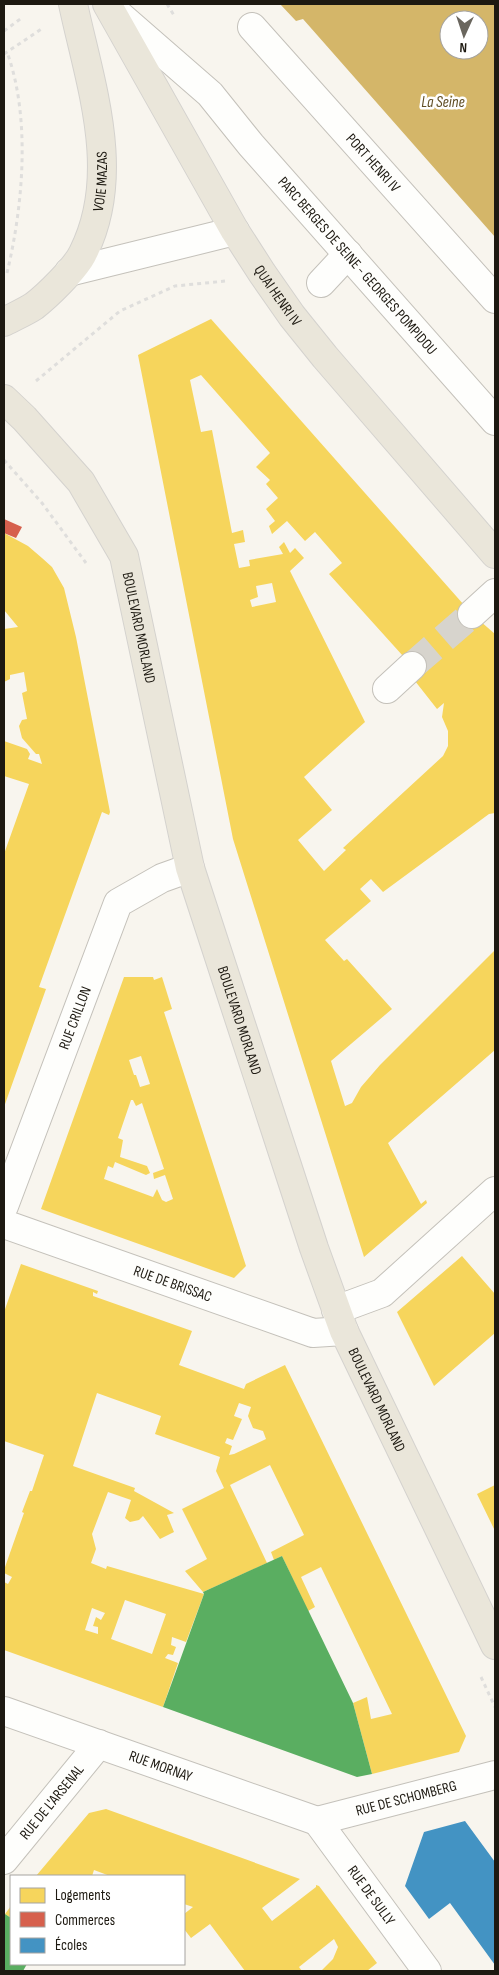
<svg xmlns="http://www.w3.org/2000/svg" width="499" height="1975" font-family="'Sofia Sans Condensed',sans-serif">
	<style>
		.water { fill: #d4b669; fill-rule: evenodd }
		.homes { fill: #f6d55c; fill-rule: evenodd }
		.shops { fill: #d6604d }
		.schools { fill: #4393c3 }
		.public { fill: #5aae61 }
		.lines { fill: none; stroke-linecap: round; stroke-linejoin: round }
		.minor-tunnel { stroke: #d7d4cd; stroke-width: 28; stroke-dasharray: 28 14; stroke-linecap: butt }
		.minor-casing { stroke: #c4c1ba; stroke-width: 30 }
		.major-casing { stroke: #d4d2ce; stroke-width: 30 }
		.path { stroke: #dfdedc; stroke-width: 3; stroke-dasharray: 4 4; stroke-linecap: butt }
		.minor { stroke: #fefefc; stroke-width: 28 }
		.major { stroke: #eae6da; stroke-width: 28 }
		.labels { text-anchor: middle; stroke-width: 5; stroke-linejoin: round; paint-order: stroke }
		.street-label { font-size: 15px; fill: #1d1911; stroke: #fff }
		.water-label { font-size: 16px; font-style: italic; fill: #604e25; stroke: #fff }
	</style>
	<rect width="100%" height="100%" fill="#f8f5ee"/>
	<path class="water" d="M 280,4 L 495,4 L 495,237 L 303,19 L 296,21 ZM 449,20 L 479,20 L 479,50 L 449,50 Z"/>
	<path class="homes" d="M 211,319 L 472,614 L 495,634 L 495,813 L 489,814 L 383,892 L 371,879 L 360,889 L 371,901 L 325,940 L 344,961 L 347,959 L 392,1009 L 331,1061 L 345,1106 L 352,1103 L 361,1087 L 380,1065 L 495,950 L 495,1050 L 388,1143 L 421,1204 L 426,1200 L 427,1203 L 364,1257 L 233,839 L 138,355 ZM 201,375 L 270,453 L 256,467 L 270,480 L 266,484 L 278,498 L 266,509 L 275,521 L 269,526 L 272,534 L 287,521 L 305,541 L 315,532 L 342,563 L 329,574 L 412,666 L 415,681 L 437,709 L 444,703 L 442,717 L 448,731 L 448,746 L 443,756 L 343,848 L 346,850 L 324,871 L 298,840 L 332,810 L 304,777 L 365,722 L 290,571 L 304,558 L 295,548 L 290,553 L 284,542 L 279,547 L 283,554 L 249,560 L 250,566 L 239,568 L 234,544 L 245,542 L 243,530 L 232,533 L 212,430 L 201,432 L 190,380 ZM 272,583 L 276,602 L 252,607 L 250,600 L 258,597 L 256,586 Z
		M 4,533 L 28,546 L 42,558 L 52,567 L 64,588 L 76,637 L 110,812 L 109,815 L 102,812 L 39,987 L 46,989 L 4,1107 L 4,854 L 29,784 L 4,776 L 4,741 L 27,749 L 30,754 L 28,759 L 42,764 L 39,754 L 36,754 L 22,738 L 19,726 L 22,720 L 27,719 L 22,693 L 27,691 L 24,672 L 10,675 L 10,679 L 4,682 L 4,629 L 18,627 L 4,610 Z
		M 124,977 L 153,977 L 154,980 L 162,977 L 172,1009 L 164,1012 L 246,1266 L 234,1278 L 41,1209 ZM 141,1056 L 150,1084 L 140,1087 L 136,1075 L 134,1075 L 129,1060 ZM 131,1100 L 133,1100 L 136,1106 L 142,1103 L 164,1169 L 153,1173 L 154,1179 L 165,1175 L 173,1199 L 166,1202 L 162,1200 L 157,1189 L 153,1197 L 104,1179 L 108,1166 L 113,1168 L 115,1162 L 146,1175 L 150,1173 L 147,1166 L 120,1157 L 123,1140 L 118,1138 Z
		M 462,1256 L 495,1294 L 495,1333 L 434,1386 L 397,1312 Z
		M 21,1264 L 98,1291 L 97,1294 L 93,1292 L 93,1296 L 192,1331 L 179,1365 L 244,1389 L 246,1384 L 285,1365 L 466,1736 L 459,1752 L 372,1774 L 353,1703 L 367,1697 L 371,1719 L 392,1714 L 321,1567 L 301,1577 L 315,1607 L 308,1611 L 282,1556 L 274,1560 L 271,1552 L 304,1535 L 270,1465 L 230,1485 L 267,1563 L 203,1592 L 185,1571 L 207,1559 L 182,1509 L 224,1488 L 216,1471 L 220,1457 L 155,1434 L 161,1416 L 97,1393 L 73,1466 L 135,1488 L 134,1491 L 174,1513 L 167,1515 L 174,1532 L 160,1539 L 143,1516 L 139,1520 L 130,1522 L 125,1518 L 131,1500 L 108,1492 L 92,1534 L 96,1549 L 91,1563 L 106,1569 L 107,1566 L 204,1594 L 186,1642 L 172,1637 L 171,1645 L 176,1647 L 173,1655 L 168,1654 L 165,1658 L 178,1663 L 163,1707 L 4,1650 L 4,1582 L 8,1584 L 12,1577 L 4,1573 L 4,1570 L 24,1513 L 22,1512 L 30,1491 L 32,1491 L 44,1455 L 4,1441 L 4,1312 ZM 239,1403 L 251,1407 L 248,1416 L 253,1428 L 263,1431 L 266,1439 L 234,1454 L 229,1455 L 232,1446 L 225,1443 L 227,1438 L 233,1440 L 242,1419 L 234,1416 ZM 125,1600 L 166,1614 L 152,1654 L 111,1639 ZM 92,1608 L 105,1613 L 101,1620 L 96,1617 L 93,1626 L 98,1627 L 98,1634 L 85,1630 Z
		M 495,1485 L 495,1531 L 477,1494 Z
		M 106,1809 L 300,1879 L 262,1908 L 272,1921 L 316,1887 L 316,1885 L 319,1886 L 377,1963 L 367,1971 L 321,1971 L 333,1959 L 338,1947 L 334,1939 L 299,1967 L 302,1971 L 245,1971 L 210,1924 L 191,1938 L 184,1929 L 184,1914 L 193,1907 L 184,1904 L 184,1876 L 110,1876 L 94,1870 L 92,1876 L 36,1876 L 89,1813 Z
		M 11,1906 L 11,1918 L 5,1914 Z"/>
	<path class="shops" d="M 4,519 L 22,527 L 16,538 L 4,533 Z"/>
	<path class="schools" d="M 465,1821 L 495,1862 L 495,1965 L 450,1903 L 429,1919 L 405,1886 L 424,1832 Z"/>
	<path class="public" d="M 282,1556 L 353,1703 L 372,1774 L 357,1777 L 163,1707 L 204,1594 L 203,1592 Z
		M 5,1914 L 11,1918 L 11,1964 L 27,1964 L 23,1971 L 4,1971 Z"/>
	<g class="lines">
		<path class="minor-tunnel" d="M 412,666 L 472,614"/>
		<g class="minor-casing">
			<g id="minor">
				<path id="s1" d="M 110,7 L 210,94 L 251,145 L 495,421"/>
				<path id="s2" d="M 252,27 L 495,299"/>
				<path d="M 69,272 L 235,231"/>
				<path d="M 321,283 L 348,254"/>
				<path d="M 472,614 L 495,593"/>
				<path d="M 387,689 L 412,666"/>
				<path id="s3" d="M 4,1206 L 118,903 L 162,878 L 190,868"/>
				<path id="s4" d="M 4,1224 L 313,1333 L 344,1331"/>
				<path d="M 336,1310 L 382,1293 L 495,1191"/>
				<path id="s5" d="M 4,1711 L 317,1821"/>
				<path id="s6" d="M 317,1821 L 427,1971"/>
				<path id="s7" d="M 317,1821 L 495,1775"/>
				<path id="s8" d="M 4,1860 L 99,1744"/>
			</g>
		</g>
		<g class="major-casing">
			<g id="major">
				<path id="s9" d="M 107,4 L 235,231 L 262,273 L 292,316 L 325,357 L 495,554"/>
				<path id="s10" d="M 4,322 C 13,317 25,312 34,306 C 47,296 76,268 83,253 C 123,174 90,84 73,4"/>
				<path id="s11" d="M 4,399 L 24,418 L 81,482 L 124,556 L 190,868 L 314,1248 L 344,1331 L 495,1645"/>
			</g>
		</g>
		<path class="path" d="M 167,4 L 175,17
			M 4,31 L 23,17
			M 4,54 L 43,28
			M 7,273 C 23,206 31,118 7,52
			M 36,381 L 120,311 L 175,286 L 226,281
			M 4,460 L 42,503 L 86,563
			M 481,1677 L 495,1707"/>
		<use href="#minor" class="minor"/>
		<use href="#major" class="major"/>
	</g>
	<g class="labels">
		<g class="street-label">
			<text dy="5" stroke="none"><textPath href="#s2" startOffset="182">PORT HENRI IV</textPath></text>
			<text dy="5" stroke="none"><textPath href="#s10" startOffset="181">VOIE MAZAS</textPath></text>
			<text dy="5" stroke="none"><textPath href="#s1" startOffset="359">PARC BERGES DE SEINE - GEORGES POMPIDOU</textPath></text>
			<text dy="5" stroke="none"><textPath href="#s9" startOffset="338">QUAI HENRI IV</textPath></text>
			<text dy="5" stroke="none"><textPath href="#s11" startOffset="272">BOULEVARD MORLAND</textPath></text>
			<text dy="5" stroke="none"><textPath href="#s3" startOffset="201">RUE CRILLON</textPath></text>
			<text dy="5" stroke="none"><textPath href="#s11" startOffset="678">BOULEVARD MORLAND</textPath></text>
			<text dy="5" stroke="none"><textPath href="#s4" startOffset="179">RUE DE BRISSAC</textPath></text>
			<text dy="5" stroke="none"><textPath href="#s11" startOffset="1082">BOULEVARD MORLAND</textPath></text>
			<text dy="5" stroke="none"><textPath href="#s5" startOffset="166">RUE MORNAY</textPath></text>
			<text dy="5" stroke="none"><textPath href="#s7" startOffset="92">RUE DE SCHOMBERG</textPath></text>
			<text dy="5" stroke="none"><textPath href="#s8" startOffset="75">RUE DE L'ARSENAL</textPath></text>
			<text dy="5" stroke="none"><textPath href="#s6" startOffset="92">RUE DE SULLY</textPath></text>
		</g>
		<g class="water-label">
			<text x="443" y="107">La Seine</text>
		</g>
	</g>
	<rect width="499" height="1975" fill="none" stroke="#1d1911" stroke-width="10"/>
	<rect x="10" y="1875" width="175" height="90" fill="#ffffff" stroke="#a5a3a0"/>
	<rect x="20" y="1888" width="25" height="15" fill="#f6d55c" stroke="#a5a3a0"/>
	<text x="55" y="1900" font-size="15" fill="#1d1911">Logements</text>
	<rect x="20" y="1912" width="25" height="15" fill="#d6604d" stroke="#a5a3a0"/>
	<text x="55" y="1925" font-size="15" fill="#1d1911">Commerces</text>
	<rect x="20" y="1938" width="25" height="15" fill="#4393c3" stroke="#a5a3a0"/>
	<text x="55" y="1950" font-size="15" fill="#1d1911">Écoles</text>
	<g transform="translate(464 35) rotate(183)"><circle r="24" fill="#ffffff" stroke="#a5a3a0"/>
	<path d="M0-4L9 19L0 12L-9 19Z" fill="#6a665e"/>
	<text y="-8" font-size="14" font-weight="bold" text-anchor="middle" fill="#1d1911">N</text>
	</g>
</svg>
